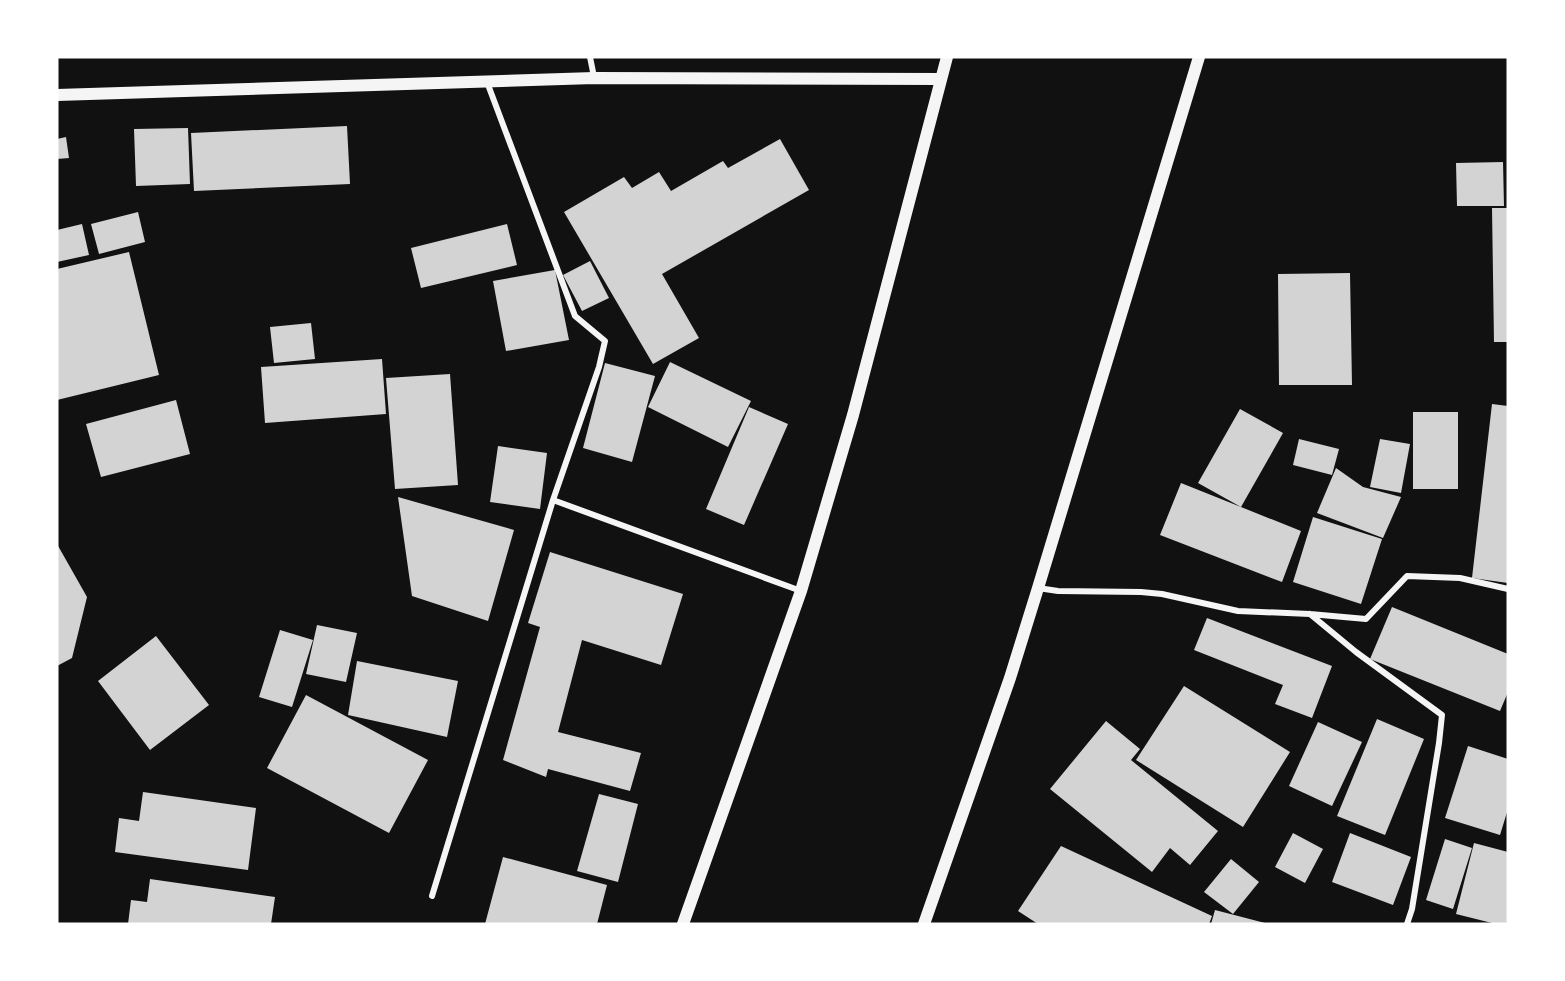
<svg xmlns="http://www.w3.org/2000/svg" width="1565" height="981" font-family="'Open Sans',sans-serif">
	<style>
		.building { fill: #d3d3d3 }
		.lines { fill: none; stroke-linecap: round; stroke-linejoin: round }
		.minor { stroke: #f5f5f5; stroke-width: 6 }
		.secondary { stroke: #f5f5f5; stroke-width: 12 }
	</style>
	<rect width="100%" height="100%" fill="#111"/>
	<path class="building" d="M 347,126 L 350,184 L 194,191 L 191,133 Z
		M 188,128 L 190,184 L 136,186 L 134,129 Z
		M 66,137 L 69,158 L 57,159 L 57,139 Z
		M 780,139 L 809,190 L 662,274 L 699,338 L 653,364 L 564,212 L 624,177 L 632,188 L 659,172 L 671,191 L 723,161 L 728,168 Z
		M 1503,162 L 1504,206 L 1457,206 L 1456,163 Z
		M 1492,208 L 1508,208 L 1508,342 L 1494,342 Z
		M 138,212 L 145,242 L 99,254 L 91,224 Z
		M 82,224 L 89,255 L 57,262 L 57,230 Z
		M 507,224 L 517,265 L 421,288 L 411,248 Z
		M 129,252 L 159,375 L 57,400 L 57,269 Z
		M 590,261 L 609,298 L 582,311 L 563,275 Z
		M 555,270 L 569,340 L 506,351 L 493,281 Z
		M 1350,273 L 1352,385 L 1279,385 L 1278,274 Z
		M 311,323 L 315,359 L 274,363 L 270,327 Z
		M 382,359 L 386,414 L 265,423 L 261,367 Z
		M 670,362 L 751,401 L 728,447 L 648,407 Z
		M 605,363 L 655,376 L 632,462 L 583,448 Z
		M 450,374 L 458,485 L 395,489 L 386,378 Z
		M 176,400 L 190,454 L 101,477 L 86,424 Z
		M 1492,404 L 1508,406 L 1508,583 L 1472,578 Z
		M 749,407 L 788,424 L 744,525 L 706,509 Z
		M 1240,409 L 1283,433 L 1241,507 L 1198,483 Z
		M 1413,412 L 1458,412 L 1458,489 L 1413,489 Z
		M 1299,439 L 1339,449 L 1332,475 L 1293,465 Z
		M 1380,439 L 1410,444 L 1401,493 L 1370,487 Z
		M 498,446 L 547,453 L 540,509 L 490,502 Z
		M 1336,468 L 1363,487 L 1401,497 L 1383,538 L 1317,513 Z
		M 1181,483 L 1301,531 L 1282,582 L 1160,535 Z
		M 398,497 L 514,530 L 488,621 L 412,596 Z
		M 1313,517 L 1382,539 L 1361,604 L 1293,582 Z
		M 57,544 L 87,597 L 72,658 L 57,666 Z
		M 550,552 L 683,594 L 661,665 L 582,640 L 558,732 L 641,753 L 630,791 L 548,769 L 546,777 L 503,760 L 540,627 L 528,623 Z
		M 1392,607 L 1508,654 L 1508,692 L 1500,711 L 1370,659 Z
		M 1207,618 L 1332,666 L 1312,718 L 1275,704 L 1283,685 L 1194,650 Z
		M 317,625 L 357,633 L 346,682 L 306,674 Z
		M 280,630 L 313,640 L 292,707 L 259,697 Z
		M 156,636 L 209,705 L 150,750 L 98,681 Z
		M 357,661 L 458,681 L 447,737 L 348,715 Z
		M 1184,686 L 1290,752 L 1243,827 L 1136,760 Z
		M 306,695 L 428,760 L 389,833 L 267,768 Z
		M 1377,719 L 1424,739 L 1385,835 L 1337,816 Z
		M 1106,721 L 1140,749 L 1131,760 L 1218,831 L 1190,865 L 1170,848 L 1152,872 L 1050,789 Z
		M 1318,722 L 1362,742 L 1332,806 L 1289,786 Z
		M 1468,746 L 1508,759 L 1508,809 L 1500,835 L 1445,818 Z
		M 143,792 L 256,808 L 248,870 L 115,852 L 119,818 L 139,821 Z
		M 599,794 L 638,804 L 618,882 L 577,871 Z
		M 1293,833 L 1323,849 L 1305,883 L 1275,867 Z
		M 1350,833 L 1411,857 L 1393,905 L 1332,882 Z
		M 1445,839 L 1472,848 L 1453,909 L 1426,900 Z
		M 1474,843 L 1508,852 L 1508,924 L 1496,924 L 1456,914 Z
		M 1061,846 L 1212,916 L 1209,924 L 1038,924 L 1018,911 Z
		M 503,857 L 607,885 L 597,924 L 485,924 Z
		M 1231,859 L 1259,882 L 1233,914 L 1204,892 Z
		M 150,879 L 275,897 L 271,924 L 128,924 L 131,900 L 147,902 Z
		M 1215,910 L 1265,923 L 1265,924 L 1211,924 Z"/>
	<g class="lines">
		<path class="minor" d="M 590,57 L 594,77
			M 553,500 L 801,591
			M 1038,588 L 1058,591 L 1141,592 L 1162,594 L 1238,611 L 1310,614 L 1366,619 L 1407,576 L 1460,578 L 1508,589
			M 1310,614 L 1356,652 L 1442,715 L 1439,743 L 1412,909 L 1407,924
			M 432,896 L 553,500 L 599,367 L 605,341 L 575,316 L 487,82"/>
		<path class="secondary" d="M 57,95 L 594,78 L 941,79
			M 683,924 L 801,591 L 853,415 L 947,57
			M 924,924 L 1010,678 L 1038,588 L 1199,57"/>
	</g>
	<rect width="1565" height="981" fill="none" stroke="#ffffff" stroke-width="117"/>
</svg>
